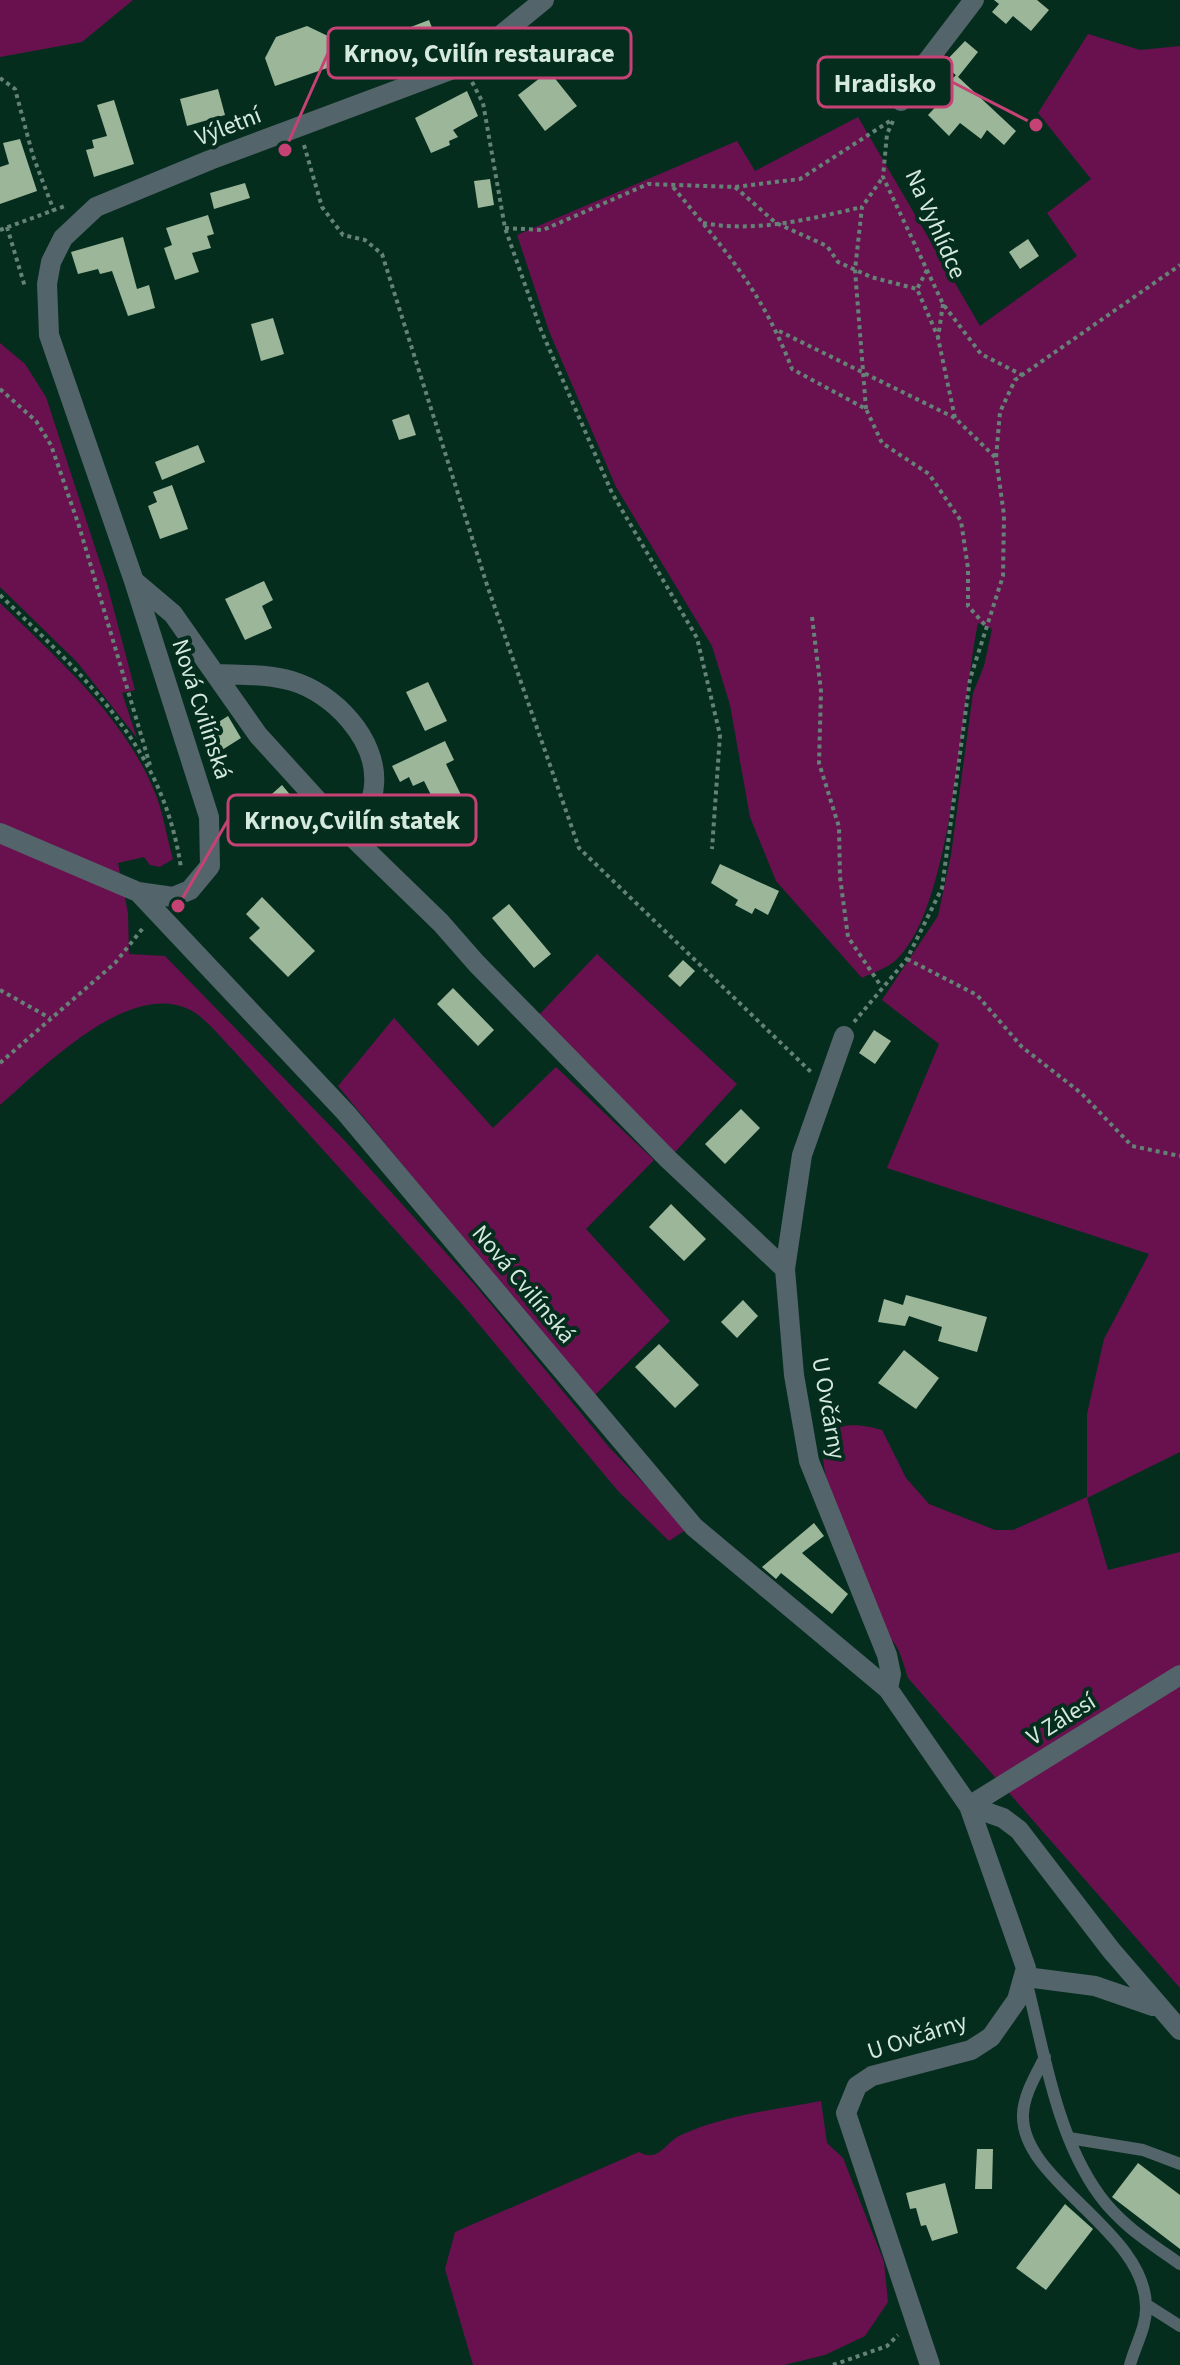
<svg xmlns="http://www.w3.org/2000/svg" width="1180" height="2365" font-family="'Source Sans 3',sans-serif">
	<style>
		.green { fill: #69114f }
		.building { fill: #9bb699 }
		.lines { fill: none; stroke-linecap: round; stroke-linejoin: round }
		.path { stroke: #648376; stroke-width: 4; stroke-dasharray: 4 4; stroke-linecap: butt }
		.lane { stroke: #53646a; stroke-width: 12 }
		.street { stroke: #53646a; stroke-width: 20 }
		.labels { text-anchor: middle; stroke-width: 8; stroke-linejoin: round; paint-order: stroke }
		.street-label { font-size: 24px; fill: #d5e9df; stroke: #052d1e }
		.leader { fill: none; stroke: #c64275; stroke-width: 3 }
		.callout-dot { fill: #c64275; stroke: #052d1e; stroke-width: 3 }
		.callout { fill: #052d1e; stroke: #c64275; stroke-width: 3 }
		.callout-label { font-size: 26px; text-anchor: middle; font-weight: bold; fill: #d5e9df }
	</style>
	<rect width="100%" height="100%" fill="#052d1e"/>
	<path class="green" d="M 0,0 L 133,0 L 82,42 L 0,57 Z
		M 1088,34 L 1140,50 L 1180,46 L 1180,1452 L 1087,1498 L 1108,1570 L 1180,1552 L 1180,1988 L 908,1678 C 905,1669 902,1658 898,1649 C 892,1638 882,1630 877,1618 C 863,1587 815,1473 824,1444 C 831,1418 864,1425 882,1430 L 906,1478 L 929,1504 L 995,1530 L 1013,1530 L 1087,1497 L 1087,1414 L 1104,1339 L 1149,1254 L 887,1168 L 939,1044 L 882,1000 L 938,916 L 951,855 L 973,693 L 984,666 L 992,629 L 978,623 C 961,705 953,909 895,961 C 887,968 872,973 862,978 L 776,881 L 750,817 L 730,705 L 712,646 L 616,487 L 549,331 L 517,235 L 737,141 L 755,171 L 858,117 L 980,326 L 1077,256 L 1047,213 L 1091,179 L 1038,113 Z
		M 0,343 L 25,364 L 46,397 L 107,584 L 135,690 L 122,693 L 137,738 L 77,662 L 0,587 Z
		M 0,603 C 56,657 122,715 153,788 C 163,810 166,835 173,859 L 160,867 L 150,865 L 144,857 L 118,863 L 128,913 L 129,954 L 165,956 L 345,1141 L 475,1285 L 609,1447 L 687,1529 L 669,1541 L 618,1491 L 462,1304 L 234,1051 C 222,1039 209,1022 194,1012 C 133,975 43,1068 0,1105 Z
		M 597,954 L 737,1084 L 675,1152 L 537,1017 Z
		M 394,1018 L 493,1128 L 556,1067 L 654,1160 L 586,1229 L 670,1321 L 593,1397 L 338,1086 Z
		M 821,2101 L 827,2143 L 843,2158 L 884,2262 L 888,2302 L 865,2336 L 825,2355 L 784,2365 L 473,2365 L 445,2269 L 455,2232 L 639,2152 C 660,2163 665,2142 681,2135 C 726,2115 773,2110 821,2101 Z"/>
	<path class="building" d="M 994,0 L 1037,0 L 1049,10 L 1031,31 L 1013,16 L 1006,24 L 992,12 L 999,4 Z
		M 429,20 L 440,48 L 383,70 L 377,55 L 400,46 L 395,33 Z
		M 307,26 L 328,36 L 336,65 L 275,86 L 265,58 L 276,37 Z
		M 965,41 L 978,52 L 958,77 L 943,64 Z
		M 549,71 L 577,106 L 545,131 L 518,95 Z
		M 956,75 L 1016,131 L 1004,145 L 987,130 L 981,139 L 960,123 L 949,136 L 928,115 L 943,99 L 937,95 Z
		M 218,89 L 225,115 L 187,126 L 180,99 Z
		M 467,91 L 478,116 L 453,130 L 458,137 L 449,141 L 450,145 L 431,153 L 415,118 Z
		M 114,100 L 134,164 L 94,177 L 86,150 L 94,148 L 92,140 L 107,136 L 97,105 Z
		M 20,139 L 37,191 L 0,204 L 0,167 L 9,164 L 3,143 Z
		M 490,179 L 494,205 L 478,208 L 474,181 Z
		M 245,183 L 250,198 L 214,209 L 210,193 Z
		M 208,215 L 214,234 L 207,236 L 211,248 L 192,253 L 199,272 L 175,280 L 164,248 L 172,245 L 166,228 Z
		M 123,237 L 137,289 L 149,285 L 155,308 L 128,316 L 112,271 L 100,274 L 98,269 L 78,274 L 71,252 Z
		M 1028,239 L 1039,256 L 1020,269 L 1009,252 Z
		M 273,318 L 284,354 L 261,361 L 251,324 Z
		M 409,414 L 416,435 L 399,440 L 392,420 Z
		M 198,445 L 205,462 L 162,480 L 155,462 Z
		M 172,485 L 188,529 L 160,539 L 148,506 L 157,502 L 153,492 Z
		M 264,581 L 273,600 L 262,606 L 272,628 L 245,640 L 225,599 Z
		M 428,682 L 447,721 L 425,731 L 406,692 Z
		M 228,716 L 241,738 L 222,750 L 209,728 Z
		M 445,741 L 454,760 L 446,764 L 463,799 L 439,811 L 424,781 L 413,786 L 409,777 L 400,782 L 392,766 Z
		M 282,785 L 302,809 L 294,815 L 301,824 L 287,837 L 266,813 L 272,808 L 265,800 Z
		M 720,864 L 779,891 L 768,915 L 755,908 L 752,914 L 735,905 L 738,900 L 711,883 Z
		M 262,897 L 315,951 L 288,977 L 249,938 L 260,928 L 246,914 Z
		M 509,904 L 551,954 L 534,968 L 492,918 Z
		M 683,960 L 695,971 L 680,987 L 668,976 Z
		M 453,988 L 494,1030 L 478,1046 L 437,1004 Z
		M 874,1030 L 891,1041 L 875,1064 L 859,1053 Z
		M 741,1109 L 760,1128 L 725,1164 L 705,1144 Z
		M 671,1204 L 706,1239 L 684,1261 L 649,1227 Z
		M 906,1295 L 987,1317 L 977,1352 L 938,1341 L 942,1327 L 909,1316 L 905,1326 L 878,1322 L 884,1299 L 903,1305 Z
		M 743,1300 L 758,1316 L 737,1338 L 721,1322 Z
		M 659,1344 L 699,1385 L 675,1408 L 635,1367 Z
		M 904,1350 L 939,1378 L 916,1409 L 878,1383 Z
		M 814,1523 L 824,1536 L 802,1553 L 848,1594 L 832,1614 L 781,1573 L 776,1579 L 762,1567 Z
		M 977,2149 L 993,2149 L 992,2189 L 975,2189 Z
		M 1138,2163 L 1180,2195 L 1180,2249 L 1112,2197 Z
		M 945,2183 L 958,2233 L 932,2241 L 926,2225 L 921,2226 L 916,2208 L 910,2209 L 906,2193 Z
		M 1065,2204 L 1093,2229 L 1046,2290 L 1016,2268 Z"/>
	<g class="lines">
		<path class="path" d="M 0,78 L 15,89 L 33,156 L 54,211
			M 472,82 L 483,103 L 505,228 L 541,330 L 612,493 L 697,638 L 720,735 L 712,849
			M 893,121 L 887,134 L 883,177 L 943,304 L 981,354 L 1022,375
			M 304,145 L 322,207 L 343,235 L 365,240 L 382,254 L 487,585 L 579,848 L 812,1073
			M 673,187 C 725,250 762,291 792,369 L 866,409 L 882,443 L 929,474 L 961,521 L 968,568 L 968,606 L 985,625
			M 735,187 L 776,223 L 827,246 L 838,262 L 871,277 L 917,289
			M 703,223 C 756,233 810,219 862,207
			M 7,227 L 25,287
			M 505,228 L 543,230 L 648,184 L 735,187 L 800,179 L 893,119
			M 0,230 L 65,206
			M 927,270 L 917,289 L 938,337
			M 943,304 L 938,338 L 955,418 L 996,458
			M 779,331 L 955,418
			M 0,389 L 36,421 L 51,445 L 79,526 L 150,765
			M 866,409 L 855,270 L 862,207 L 883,177
			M 0,595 C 84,677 163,745 181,868
			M 812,617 L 821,691 L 819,763 L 839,827 L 840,877 L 848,937 L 881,986
			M 907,959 L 977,995 L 1022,1047 L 1081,1093 L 1132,1146 L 1180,1156
			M 0,990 L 50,1018
			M 854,1022 L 907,959 L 942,888 L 970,679 L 1003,576 L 1004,515 L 996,458 L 1000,412 L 1015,380 L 1180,265
			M 0,1063 L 115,963 L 143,928
			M 833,2365 L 887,2346 L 898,2335"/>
		<path class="lane" d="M 1026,1980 C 1044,2051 1056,2136 1100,2196 C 1121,2225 1152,2244 1180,2264
			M 1045,2057 C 1036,2075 1024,2094 1023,2114 C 1020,2181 1145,2230 1146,2306 C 1147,2326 1135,2346 1130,2365
			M 1069,2138 L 1143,2150 L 1180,2164
			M 1147,2305 L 1180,2326"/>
		<path class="street" d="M 901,101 L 906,89 L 974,0
			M 134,581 L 173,614 L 258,735 L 339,824 L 441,923 L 476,963 L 668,1159 L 785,1269
			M 218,674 C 242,675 268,674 292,681 C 333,693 378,739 374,785 C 373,804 362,818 351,834
			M 0,833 L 138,892 L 173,897 L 190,890 L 210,866 L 209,817 L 134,581 L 49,335 L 47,284 L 51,262 L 63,238 L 96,207 L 210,160 L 464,65 L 544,0
			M 138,892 L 346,1113 L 694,1527 L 888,1689 L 969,1806 L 1026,1968 L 1017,2000 L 991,2037 L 971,2050 L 872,2076 L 857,2086 L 846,2113 L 930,2365
			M 844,1036 L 802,1155 L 785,1269 L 794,1375 L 809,1461 L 887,1655 L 891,1674 L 888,1689
			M 969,1806 L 1003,1818 L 1019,1830 L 1111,1950 L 1180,2030
			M 969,1806 L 1180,1675
			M 1026,1977 L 1095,1986 L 1153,2006"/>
	</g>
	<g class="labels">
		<g class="street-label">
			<text transform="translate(228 126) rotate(-21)" y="8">Výletní</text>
			<text transform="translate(936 224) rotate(66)" y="8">Na Vyhlídce</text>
			<text transform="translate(202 709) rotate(72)" y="8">Nová Cvilínská</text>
			<text transform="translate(524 1284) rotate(50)" y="8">Nová Cvilínská</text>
			<text transform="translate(829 1408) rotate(80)" y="8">U Ovčárny</text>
			<text transform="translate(1061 1719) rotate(-32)" y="8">V Zálesí</text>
			<text transform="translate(917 2036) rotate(-18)" y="8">U Ovčárny</text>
		</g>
	</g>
	<path class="leader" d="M285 150L328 53M1036 125L952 82M178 906L228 820"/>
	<g class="callout-dot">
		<circle cx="285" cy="150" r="8"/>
		<circle cx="1036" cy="125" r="8"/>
		<circle cx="178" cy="906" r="8"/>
	</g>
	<g class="callout">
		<rect x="328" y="28" width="303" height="50" rx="8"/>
		<rect x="818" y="57" width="134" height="50" rx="8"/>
		<rect x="228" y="795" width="248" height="50" rx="8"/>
	</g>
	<g class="callout-label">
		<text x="479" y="62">Krnov, Cvilín restaurace</text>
		<text x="885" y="92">Hradisko</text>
		<text x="352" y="829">Krnov,Cvilín statek</text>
	</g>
</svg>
